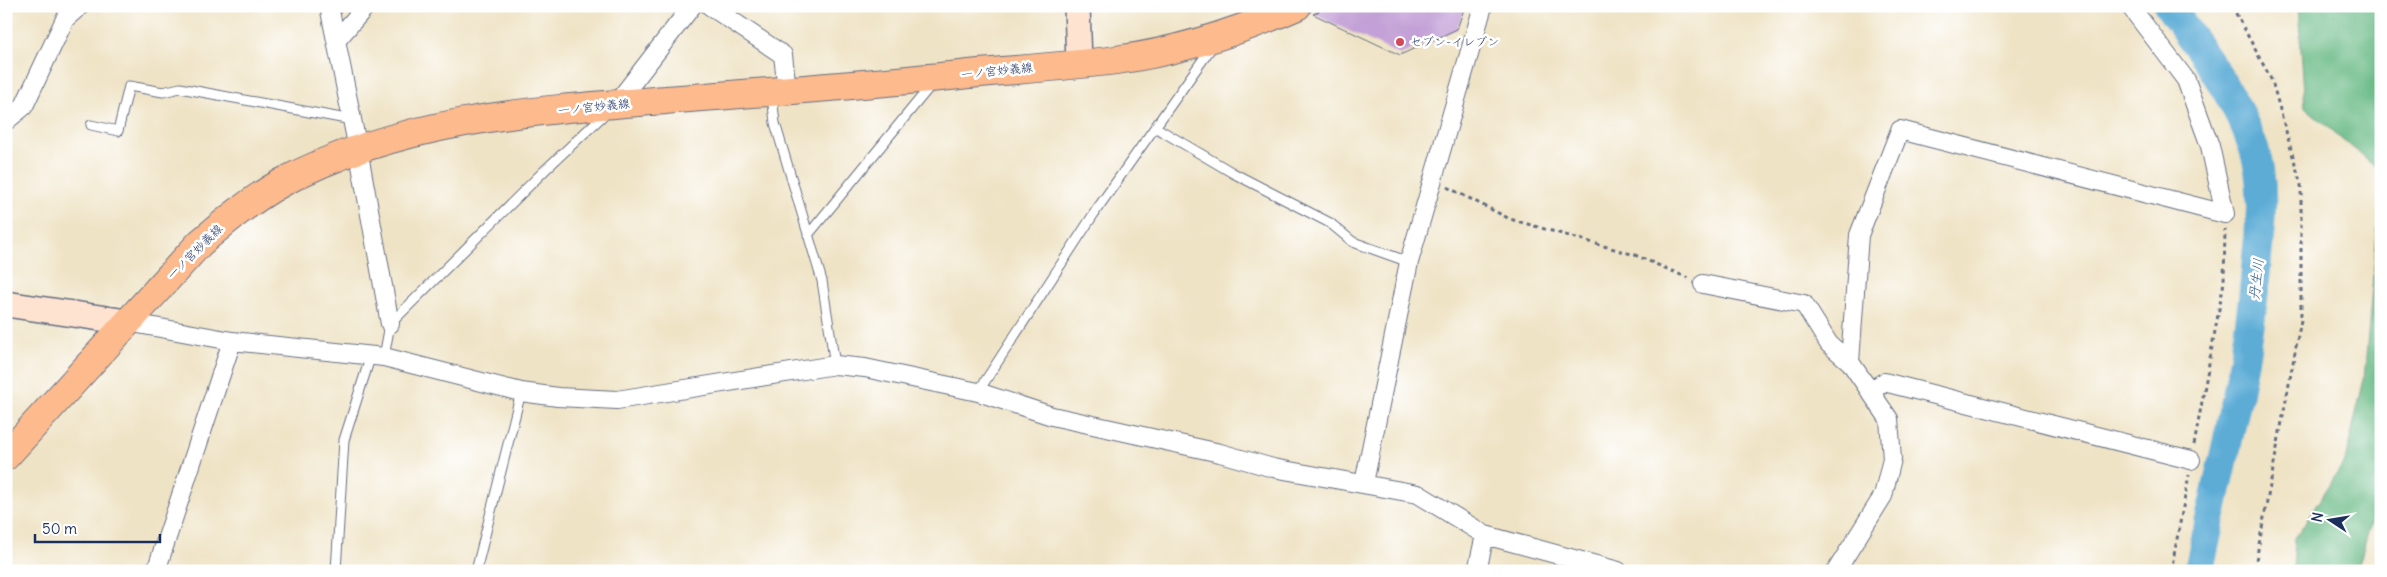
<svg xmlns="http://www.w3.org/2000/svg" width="2387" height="577" font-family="Delius,'Klee One',sans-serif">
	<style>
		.forest { fill: #69ba85; stroke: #427472 }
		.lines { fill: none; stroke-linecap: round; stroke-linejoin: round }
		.river { stroke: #5cacd6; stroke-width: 30 }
		.building { fill: #c3a0d7 }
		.lane-casing { stroke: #656e82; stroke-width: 11 }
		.street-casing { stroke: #656e82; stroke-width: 20 }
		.secondary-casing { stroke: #656e82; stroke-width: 28 }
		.primary-casing { stroke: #656e82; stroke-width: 30 }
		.path { stroke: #656e82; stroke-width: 3; stroke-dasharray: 4 4; stroke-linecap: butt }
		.lane { stroke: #fff; stroke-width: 9 }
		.street { stroke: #fff; stroke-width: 18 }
		.secondary { stroke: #fee3d1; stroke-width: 25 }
		.primary { stroke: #fcba8d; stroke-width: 28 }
		.poi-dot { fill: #d1495b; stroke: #fff; stroke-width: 2 }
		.labels { text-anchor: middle; stroke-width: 5; stroke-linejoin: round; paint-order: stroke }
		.poi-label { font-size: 12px; fill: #1b2f5e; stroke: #fff; text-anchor: start }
		.street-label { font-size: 12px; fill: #1b2f5e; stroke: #fff }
		.water-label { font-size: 14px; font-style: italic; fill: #325b88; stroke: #fff }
	</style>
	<rect width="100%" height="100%" fill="#fff"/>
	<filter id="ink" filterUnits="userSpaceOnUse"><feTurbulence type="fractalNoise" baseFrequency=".02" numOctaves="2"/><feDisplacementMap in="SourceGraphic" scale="10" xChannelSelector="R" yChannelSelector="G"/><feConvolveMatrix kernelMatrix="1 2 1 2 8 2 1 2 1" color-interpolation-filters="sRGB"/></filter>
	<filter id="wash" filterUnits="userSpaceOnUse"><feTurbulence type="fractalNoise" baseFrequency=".0096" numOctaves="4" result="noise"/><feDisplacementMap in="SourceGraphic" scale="20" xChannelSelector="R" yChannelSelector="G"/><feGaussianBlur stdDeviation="1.12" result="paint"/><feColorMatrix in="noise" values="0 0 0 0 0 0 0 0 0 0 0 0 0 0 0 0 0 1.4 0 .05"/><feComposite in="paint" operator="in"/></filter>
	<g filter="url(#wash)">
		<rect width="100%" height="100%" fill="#efe3c5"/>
		<path class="forest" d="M 2298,6 L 2381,6 L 2381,172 L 2305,107 Z
			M 2381,187 L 2381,499 L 2378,499 L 2357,571 L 2293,571 L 2295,538 L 2345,461 L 2364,379 Z"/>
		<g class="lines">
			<path class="river" d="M 2169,6 C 2201,51 2236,96 2254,149 C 2267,188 2259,230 2256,269 C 2248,371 2219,471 2199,571"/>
		</g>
		<g id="blocks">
			<path class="building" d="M 1330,6 L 1465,6 L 1457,29 L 1400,55 L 1313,14 Z"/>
		</g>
	</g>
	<g filter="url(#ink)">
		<use href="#blocks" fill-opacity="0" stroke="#656e82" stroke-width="1"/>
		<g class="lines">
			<g class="lane-casing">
				<path id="lane" d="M 772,96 L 775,123 L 822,281 L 835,365
					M 91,125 L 118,131 L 129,86 L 163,92 L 180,88 L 352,120
					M 1155,127 L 1233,173 L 1330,223 L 1353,242 L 1409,262
					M 808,235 L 932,84
					M 384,357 L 390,324 L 546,169 L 607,112
					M 978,392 L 1097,209 L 1214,44
					M 336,571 L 344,440 L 371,355
					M 476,571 L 521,392"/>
			</g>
			<g class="street-casing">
				<path id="street" d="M 329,6 L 358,149 L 390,324
					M 710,6 L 783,55 L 787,90
					M 336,41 L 366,6
					M 616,104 L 692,6
					M 6,121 L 24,106 L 65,19 L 80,6
					M 1703,284 L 1804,304 L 1829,344 L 1850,362 L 1889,419 L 1892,459 L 1883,496 L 1836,571
					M 127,322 L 232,341 L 384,357 L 521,392 L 558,397 L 617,400 L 835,365 L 865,368 L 978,392 L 1052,416 L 1220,453 L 1273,468 L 1418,494 L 1485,535 L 1618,571
					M 1850,362 L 1859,235 L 1900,130 L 2225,214 L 2210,146 L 2186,80 L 2130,6
					M 1870,391 L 1884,382 L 2191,460
					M 1364,483 L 1409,262 L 1483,6
					M 156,571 L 232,341
					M 1477,571 L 1485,535"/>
			</g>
			<g class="secondary-casing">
				<path id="secondary" d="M 1077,6 L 1079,63
					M 6,304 L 127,322"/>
			</g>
			<g class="primary-casing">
				<path id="primary" d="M 6,456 L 200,243 C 226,221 252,199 283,182 C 399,119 537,110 666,100 C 770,92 875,84 979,73 C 1025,69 1071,66 1116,60 C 1178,52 1240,31 1297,6"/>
			</g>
			<path class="path" d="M 2232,6 L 2272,81 L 2301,185 L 2301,320 L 2254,571
				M 1447,187 L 1510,219 L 1635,255 L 1688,278
				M 2194,445 L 2224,282 L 2225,229
				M 2171,571 L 2189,475"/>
			<use href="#lane" class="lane"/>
			<use href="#street" class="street"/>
			<use href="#secondary" class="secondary"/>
			<use href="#primary" class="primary"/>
		</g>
	</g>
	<circle class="poi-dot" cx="1400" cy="42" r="5"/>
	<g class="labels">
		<g class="poi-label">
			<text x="1410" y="46">セブン-イレブン</text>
		</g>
		<g class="street-label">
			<text transform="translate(997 71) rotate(-6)" y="4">一ノ宮妙義線</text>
			<text transform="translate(594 107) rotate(-6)" y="4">一ノ宮妙義線</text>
			<text transform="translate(195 252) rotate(-45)" y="4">一ノ宮妙義線</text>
		</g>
		<g class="water-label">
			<text transform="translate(2256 279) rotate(-83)" y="5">丹生川</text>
		</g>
	</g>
	<rect width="2387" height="577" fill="none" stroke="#fff" stroke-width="25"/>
	<g transform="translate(2330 520) rotate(282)" stroke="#ffffff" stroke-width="4" paint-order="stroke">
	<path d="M0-4L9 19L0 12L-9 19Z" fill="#1b2f5e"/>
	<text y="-8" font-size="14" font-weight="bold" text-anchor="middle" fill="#1b2f5e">N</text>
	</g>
	<path d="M35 534v8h125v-8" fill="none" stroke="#1b2f5e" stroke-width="2.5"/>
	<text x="42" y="534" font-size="15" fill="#1b2f5e" stroke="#ffffff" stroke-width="4" paint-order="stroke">50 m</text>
</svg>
